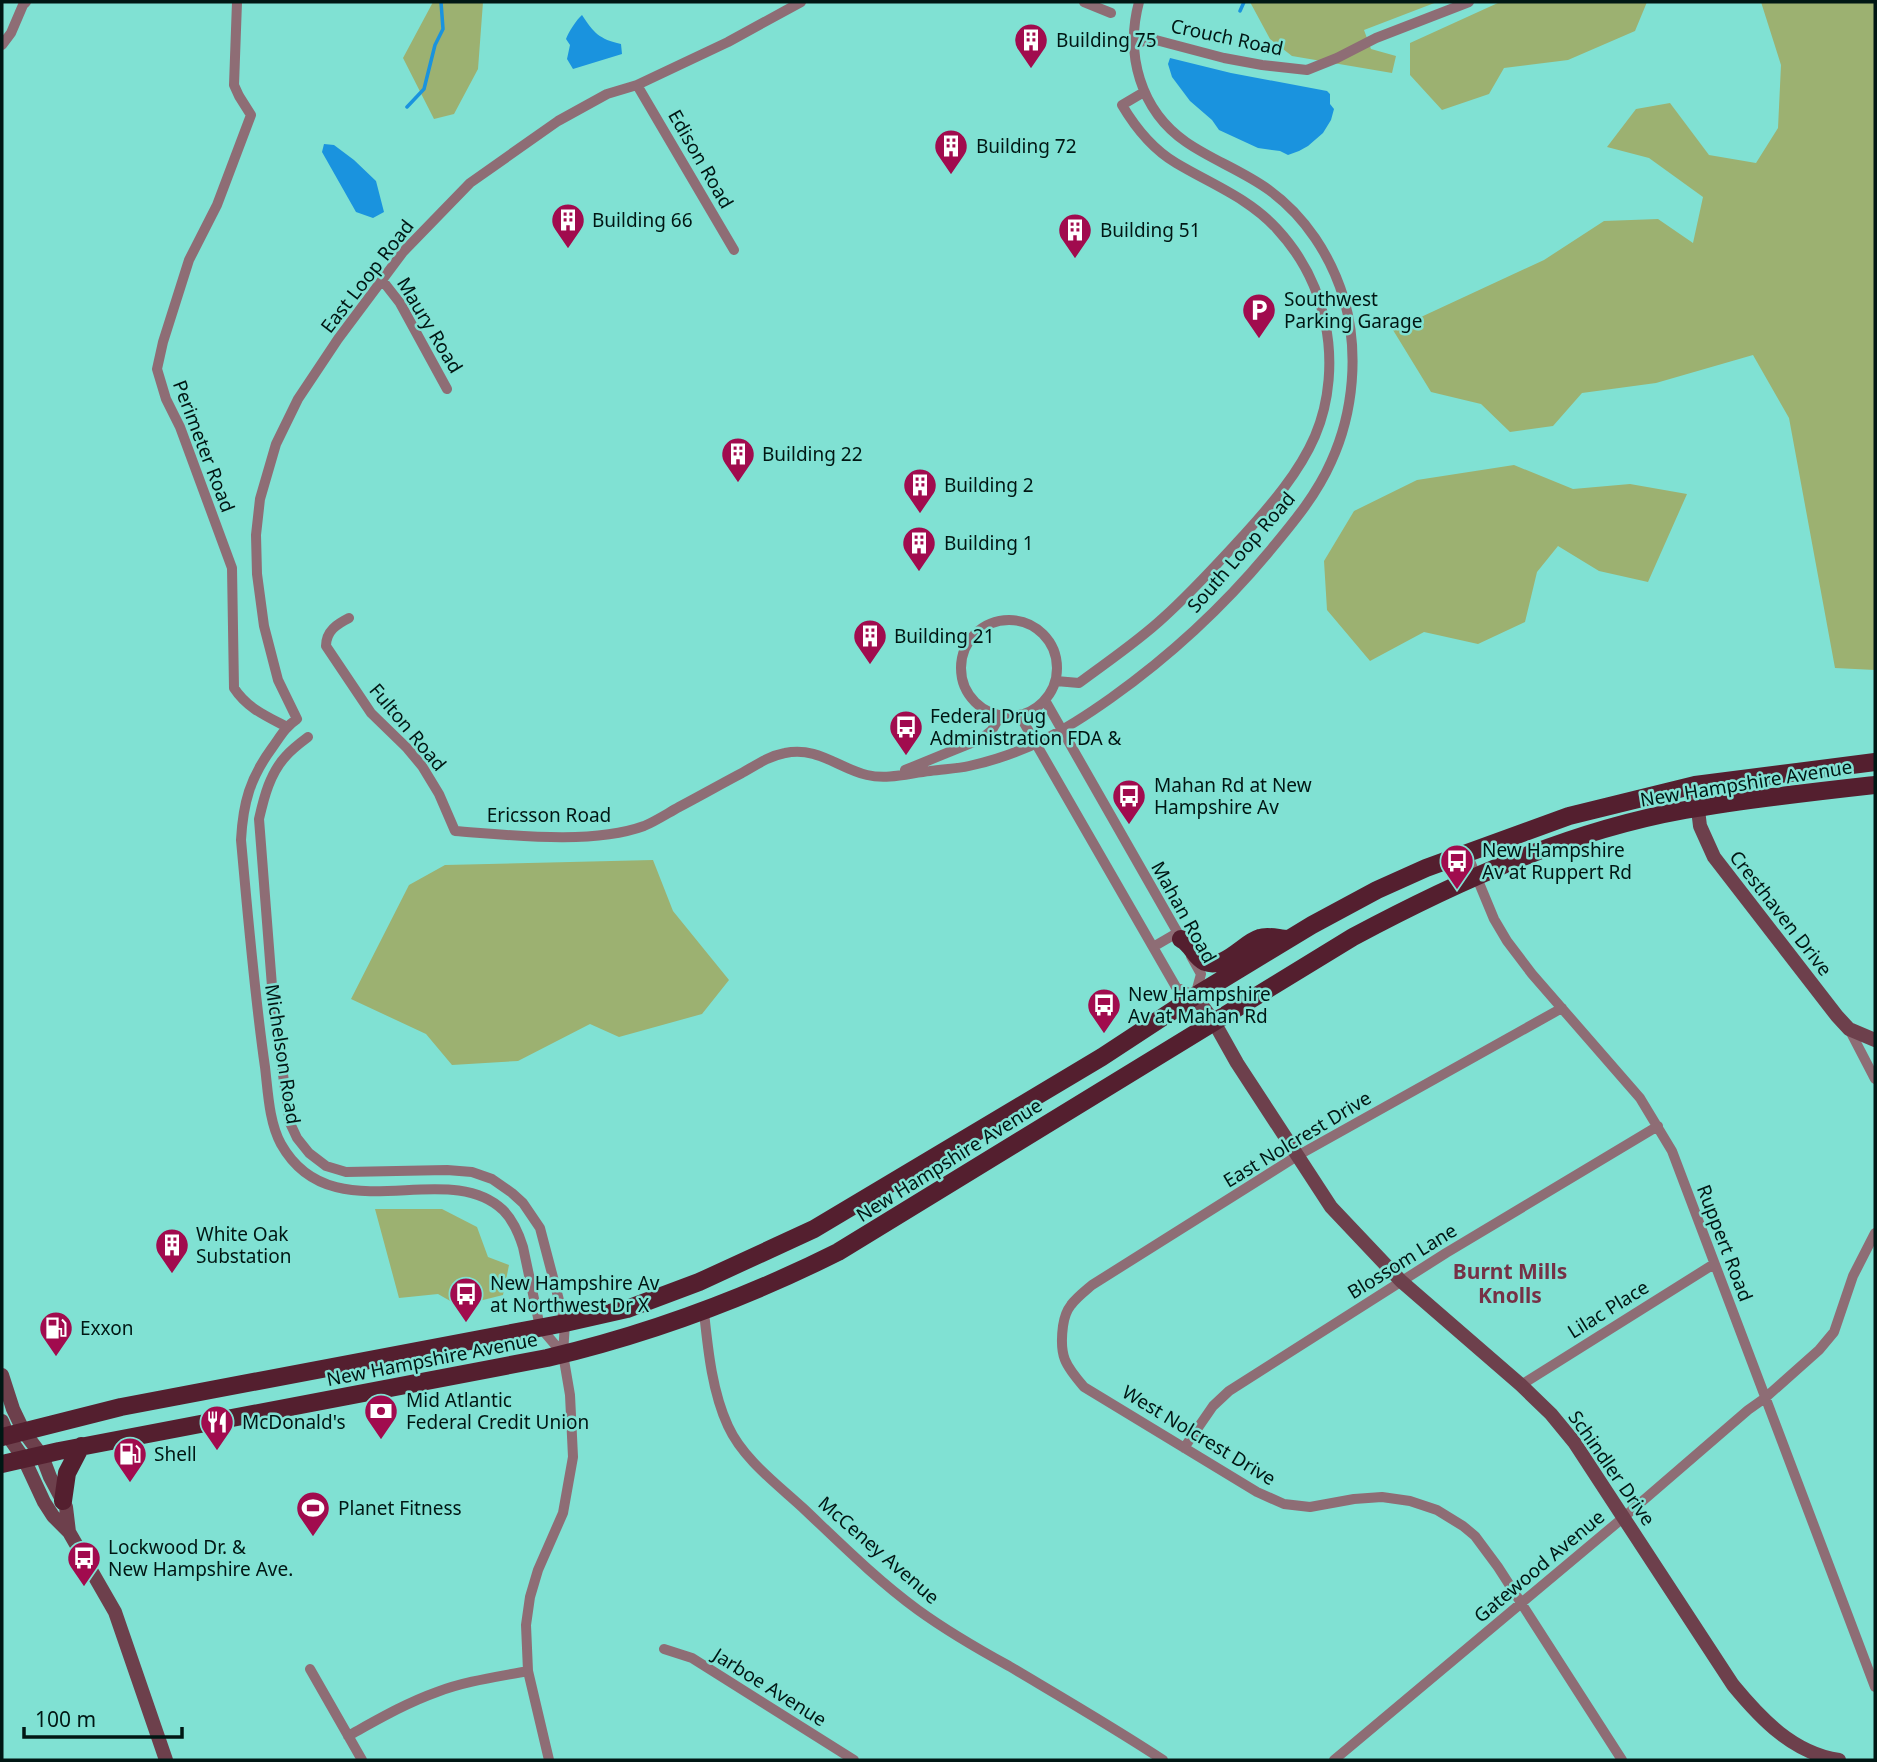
<svg xmlns="http://www.w3.org/2000/svg" width="1877" height="1762" font-family="'Noto Sans',sans-serif">
	<style>
		.green { fill: #9cb171 }
		.water { fill: #1a93de }
		.lines { fill: none; stroke-linecap: round; stroke-linejoin: round }
		.stream { stroke: #1a93de; stroke-width: 3.5 }
		.street { stroke: #8e6d75; stroke-width: 10 }
		.secondary { stroke: #6d404c; stroke-width: 14 }
		.primary { stroke: #541f2f; stroke-width: 18 }
		.labels { text-anchor: middle; stroke-width: 5; stroke-linejoin: round; paint-order: stroke }
		.street-label { font-size: 19px; fill: #001714; stroke: #80e1d3 }
		.poi-label { font-size: 19px; fill: #001714; stroke: #80e1d3; text-anchor: start }
		.neighbourhood-label { font-size: 21px; font-weight: bold; fill: #763146; stroke: #80e1d3 }
	</style>
	<rect width="100%" height="100%" fill="#80e1d3"/>
	<path class="green" d="M 433,2 L 483,2 L 478,69 L 454,114 L 434,119 L 403,58 Z
		M 1250,2 L 1437,2 L 1364,30 L 1371,49 L 1396,56 L 1392,73 L 1292,56 L 1270,39 Z
		M 1500,2 L 1647,2 L 1635,31 L 1568,60 L 1504,68 L 1489,94 L 1442,110 L 1410,75 L 1410,43 Z
		M 1761,2 L 1875,2 L 1875,670 L 1835,668 L 1789,418 L 1753,355 L 1656,383 L 1582,393 L 1553,426 L 1510,432 L 1481,404 L 1431,392 L 1393,330 L 1544,260 L 1604,221 L 1658,219 L 1693,243 L 1703,197 L 1649,158 L 1607,147 L 1636,109 L 1670,103 L 1709,155 L 1756,163 L 1778,128 L 1781,65 Z
		M 1514,465 L 1573,489 L 1630,484 L 1687,494 L 1648,582 L 1599,571 L 1558,546 L 1537,572 L 1525,622 L 1478,644 L 1424,632 L 1370,661 L 1327,610 L 1324,561 L 1354,511 L 1417,480 Z
		M 653,860 L 673,911 L 729,980 L 702,1014 L 619,1037 L 590,1024 L 518,1061 L 452,1065 L 426,1034 L 351,999 L 409,885 L 445,865 Z
		M 375,1209 L 442,1209 L 477,1227 L 488,1257 L 509,1265 L 503,1295 L 459,1306 L 438,1294 L 399,1298 Z"/>
	<path class="water" d="M 582,15 C 594,33 599,39 621,44 L 622,54 L 573,69 L 567,59 L 570,45 L 566,39 C 568,33 577,19 582,15 Z
		M 1170,58 L 1231,73 L 1327,91 L 1330,94 L 1330,104 L 1334,109 L 1331,120 L 1323,133 L 1308,146 L 1299,151 L 1288,155 L 1280,151 L 1258,148 L 1219,130 L 1212,120 L 1190,101 L 1172,77 L 1168,64 Z
		M 324,144 L 334,145 L 354,160 L 376,181 L 384,212 L 373,218 L 356,212 L 322,152 Z"/>
	<g class="lines">
		<path class="stream" d="M 1240,11 L 1244,2
			M 407,107 L 424,89 L 435,45 L 443,29 L 441,2"/>
		<path class="street" d="M 237,2 L 234,85 L 239,96 L 251,115 L 217,205 L 189,260 L 163,342 L 157,369 L 166,399 L 180,427 L 232,568 L 234,688 C 247,708 266,716 287,727
			M 1084,2 L 1111,13
			M 1133,44 L 1152,39 L 1224,58 L 1262,65 L 1307,70 L 1337,58 L 1376,38 L 1469,2
			M 2,45 L 11,33 L 23,5 L 26,2
			M 637,85 L 734,250
			M 382,280 L 400,303 L 447,389
			M 349,618 C 337,624 326,631 326,646 L 371,713 L 407,748 L 422,766 L 439,794 L 455,831 C 510,835 592,845 644,826 C 656,821 668,813 679,807 C 700,796 721,784 742,773 C 756,765 769,756 785,753 C 817,746 838,768 867,775 C 888,780 910,773 930,771 C 943,769 956,769 969,766 C 1025,754 1066,730 1111,698 C 1170,656 1222,608 1268,553 C 1292,524 1316,496 1331,462 C 1354,412 1359,351 1344,299 C 1331,256 1305,216 1269,190 C 1243,171 1212,160 1186,142 C 1140,110 1125,54 1139,2
			M961 668a48 48 0 1 1 96 0a48 48 0 1 1-96 0Z
			M 1056,681 L 1079,683 C 1107,662 1137,642 1163,618 C 1192,592 1218,563 1244,535 C 1271,505 1299,473 1315,436 C 1330,401 1333,359 1325,322 C 1318,288 1301,255 1277,229 C 1249,198 1211,184 1176,163 C 1154,150 1135,127 1122,105 L 1144,92
			M 1046,702 L 1183,942
			M 1020,716 L 1176,987 L 1195,996 L 1201,974 L 1191,956
			M 308,737 C 300,743 292,749 286,756 C 270,773 264,797 259,819 L 274,1012 L 290,1123 L 297,1138 L 309,1153 L 326,1166 L 346,1172 L 447,1170 L 472,1172 L 492,1179 L 512,1193 L 523,1203 L 540,1228 L 565,1323 L 563,1354 L 570,1395 L 573,1457 L 563,1513 L 538,1570 L 530,1597 L 526,1625 L 528,1671 L 549,1760
			M 905,770 L 981,739 L 992,730 L 1000,716
			M 1467,854 L 1494,919 L 1507,941 L 1532,974 L 1640,1098 L 1672,1151 L 1875,1687
			M 1153,947 L 1177,933
			M 1562,1008 L 1297,1156 L 1092,1285 C 1085,1291 1076,1298 1071,1305 C 1067,1310 1064,1319 1063,1326 C 1059,1356 1065,1365 1084,1387 L 1257,1492 L 1284,1504 L 1310,1507 L 1354,1499 L 1382,1497 L 1410,1501 L 1437,1510 L 1463,1526 L 1475,1536 L 1498,1567 L 1622,1760
			M 1849,1029 L 1875,1079
			M 704,1312 C 708,1350 712,1391 728,1426 C 743,1459 777,1484 803,1508 C 840,1543 877,1580 918,1610 C 947,1631 978,1649 1009,1666 C 1061,1697 1113,1727 1163,1760
			M 563,1354 L 540,1327 L 523,1247 C 519,1234 513,1220 503,1210 C 446,1156 332,1235 281,1144 C 269,1122 268,1092 265,1067 C 254,991 248,916 241,840 C 243,803 250,778 272,748 C 280,737 285,727 297,719 L 278,680 L 264,626 L 257,574 L 256,535 L 260,499 L 276,444 L 298,399 L 338,339 L 403,252 L 470,183 L 558,121 L 607,94 L 637,85 L 728,42 L 801,2
			M 1521,1385 L 1714,1264
			M 1184,1448 L 1213,1406 L 1229,1391 L 1446,1253 L 1658,1126
			M 664,1649 L 692,1658 L 854,1760
			M 310,1669 L 362,1760
			M 348,1736 C 377,1720 406,1703 437,1692 C 466,1681 497,1677 528,1671
			M 1334,1760 L 1624,1517 L 1748,1410 L 1765,1398 L 1819,1350 L 1834,1332 L 1853,1276 L 1875,1233"/>
		<path class="secondary" d="M 1695,785 L 1700,826 L 1714,857 L 1837,1016 L 1849,1029 L 1875,1040
			M 1195,996 L 1214,1022 L 1237,1063 L 1331,1207 L 1401,1281 L 1521,1385 L 1551,1414 L 1574,1442 L 1733,1685 C 1761,1719 1793,1753 1839,1760
			M 2,1375 L 13,1409 L 24,1432 L 42,1456 L 50,1477 L 66,1507 L 69,1532
			M 2,1421 L 8,1436 L 24,1459 L 44,1502 L 53,1516 L 69,1532 L 115,1612 L 166,1760"/>
		<path class="primary" d="M 1181,939 C 1192,944 1194,957 1205,962 C 1225,970 1243,943 1260,938 C 1268,935 1280,939 1288,939
			M 2,1437 L 121,1407 L 565,1323 L 627,1309 L 699,1282 L 814,1229 L 1102,1057 L 1195,996 L 1312,925 L 1377,890 L 1426,868 L 1569,816 L 1695,785 L 1875,762
			M 2,1464 L 59,1451 L 547,1358 C 649,1334 744,1299 838,1252 L 1353,937 C 1458,881 1568,831 1685,810 C 1748,799 1812,792 1875,785
			M 63,1501 L 67,1473 L 81,1446"/>
	</g>
	<defs>
		<g id="building-pin" transform="scale(1.75)"><path d="M0 17L-7.5 6A9.5 9.5 0 1 1 7.5 6Z" fill="#a10b4e" stroke="#80e1d3"/><path d="M-4-6H4V6H1V3H-1V6H-4ZM-2.5-4.3h1.7v1.8h-1.7ZM.8-4.3h1.7v1.8H.8ZM-2.5-1h1.7V.8h-1.7ZM.8-1h1.7V.8H.8Z" fill="#fff"/></g>
		<g id="parking-pin" transform="scale(1.75)"><path d="M0 17L-7.5 6A9.5 9.5 0 1 1 7.5 6Z" fill="#a10b4e" stroke="#80e1d3"/><path d="M-3.5-5.5H1a3.5 3.5 0 0 1 0 7H-1V5.5H-3.5ZM-1-3.4V-.6H.8a1.4 1.4 0 0 0 0-2.8Z" fill="#fff"/></g>
		<g id="bus-pin" transform="scale(1.75)"><path d="M0 17L-7.5 6A9.5 9.5 0 1 1 7.5 6Z" fill="#a10b4e" stroke="#80e1d3"/><path d="M-5-6H5V4H4V6H2V4H-2V6H-4V4H-5ZM-3.5-4V0h7V-4ZM-3.5 1.2v1.5H-2V1.2ZM2 1.2v1.5H3.5V1.2Z" fill="#fff"/></g>
		<g id="fuel-pin" transform="scale(1.75)"><path d="M0 17L-7.5 6A9.5 9.5 0 1 1 7.5 6Z" fill="#a10b4e" stroke="#80e1d3"/><path d="M-5.5-6h7V0h2V4h1.3V-2.5L3-4.5l.8-.8L6-3V5H2.5V1h-1V6h-7ZM-4.2-4.7v3.2H.2V-4.7Z" fill="#fff"/></g>
		<g id="bank-pin" transform="scale(1.75)"><path d="M0 17L-7.5 6A9.5 9.5 0 1 1 7.5 6Z" fill="#a10b4e" stroke="#80e1d3"/><path d="M-6-4H6V4H-6ZM0-2.3a2.3 2.3 0 1 0 0 4.6a2.3 2.3 0 1 0 0-4.6Z" fill="#fff"/></g>
		<g id="restaurant-pin" transform="scale(1.75)"><path d="M0 17L-7.5 6A9.5 9.5 0 1 1 7.5 6Z" fill="#a10b4e" stroke="#80e1d3"/><path d="M-5-6h1v4h1v-4h1v4h1v-4h1v5L-1.5 .5V6h-2V.5L-5-1ZM5-6V6H3V1.5H1.5Q1.5-4 5-6Z" fill="#fff"/></g>
		<g id="stadium-pin" transform="scale(1.75)"><path d="M0 17L-7.5 6A9.5 9.5 0 1 1 7.5 6Z" fill="#a10b4e" stroke="#80e1d3"/><path d="M0-5a6.5 5 0 1 0 0 10a6.5 5 0 1 0 0-10ZM-3.5-1.8h7v3.6h-7Z" fill="#fff"/></g>
	</defs>
	<g fill-rule="evenodd">
		<use href="#building-pin" x="1031" y="40"/>
		<use href="#building-pin" x="951" y="146"/>
		<use href="#building-pin" x="568" y="220"/>
		<use href="#building-pin" x="1075" y="230"/>
		<use href="#parking-pin" x="1259" y="310"/>
		<use href="#building-pin" x="738" y="454"/>
		<use href="#building-pin" x="920" y="485"/>
		<use href="#building-pin" x="919" y="543"/>
		<use href="#building-pin" x="870" y="636"/>
		<use href="#bus-pin" x="906" y="727"/>
		<use href="#bus-pin" x="1129" y="796"/>
		<use href="#bus-pin" x="1457" y="861"/>
		<use href="#bus-pin" x="1104" y="1005"/>
		<use href="#building-pin" x="172" y="1245"/>
		<use href="#bus-pin" x="466" y="1294"/>
		<use href="#fuel-pin" x="56" y="1328"/>
		<use href="#bank-pin" x="381" y="1411"/>
		<use href="#restaurant-pin" x="217" y="1422"/>
		<use href="#fuel-pin" x="130" y="1454"/>
		<use href="#stadium-pin" x="313" y="1508"/>
		<use href="#bus-pin" x="84" y="1558"/>
	</g>
	<g class="labels">
		<g class="street-label">
			<text transform="translate(1227 37) rotate(12)" y="7">Crouch Road</text>
			<text transform="translate(701 159) rotate(60)" y="7">Edison Road</text>
			<text transform="translate(367 276) rotate(-52)" y="7">East Loop Road</text>
			<text transform="translate(430 325) rotate(59)" y="7">Maury Road</text>
			<text transform="translate(204 446) rotate(69)" y="7">Perimeter Road</text>
			<text transform="translate(1241 552) rotate(-49)" y="7">South Loop Road</text>
			<text transform="translate(408 727) rotate(50)" y="7">Fulton Road</text>
			<text transform="translate(1746 783) rotate(-9)" y="7">New Hampshire Avenue</text>
			<text x="549" y="822">Ericsson Road</text>
			<text transform="translate(1184 912) rotate(61)" y="7">Mahan Road</text>
			<text transform="translate(1781 913) rotate(52)" y="7">Cresthaven Drive</text>
			<text transform="translate(283 1054) rotate(81)" y="7">Michelson Road</text>
			<text transform="translate(1297 1139) rotate(-31)" y="7">East Nolcrest Drive</text>
			<text transform="translate(949 1160) rotate(-32)" y="7">New Hampshire Avenue</text>
			<text transform="translate(1725 1243) rotate(69)" y="7">Ruppert Road</text>
			<text transform="translate(1402 1261) rotate(-32)" y="7">Blossom Lane</text>
			<text transform="translate(1608 1309) rotate(-32)" y="7">Lilac Place</text>
			<text transform="translate(432 1359) rotate(-11)" y="7">New Hampshire Avenue</text>
			<text transform="translate(1199 1435) rotate(31)" y="7">West Nolcrest Drive</text>
			<text transform="translate(1612 1468) rotate(55)" y="7">Schindler Drive</text>
			<text transform="translate(879 1550) rotate(41)" y="7">McCeney Avenue</text>
			<text transform="translate(1539 1566) rotate(-40)" y="7">Gatewood Avenue</text>
			<text transform="translate(770 1687) rotate(32)" y="7">Jarboe Avenue</text>
		</g>
		<g class="poi-label">
			<text x="1056" y="47">Building 75</text>
			<text x="976" y="153">Building 72</text>
			<text x="592" y="227">Building 66</text>
			<text x="1100" y="237">Building 51</text>
			<text x="1284" y="306">Southwest<tspan x="1284" dy="22">Parking Garage</tspan></text>
			<text x="762" y="461">Building 22</text>
			<text x="944" y="492">Building 2</text>
			<text x="944" y="550">Building 1</text>
			<text x="894" y="643">Building 21</text>
			<text x="930" y="723">Federal Drug<tspan x="930" dy="22">Administration FDA &amp;</tspan></text>
			<text x="1154" y="792">Mahan Rd at New<tspan x="1154" dy="22">Hampshire Av</tspan></text>
			<text x="1482" y="857">New Hampshire<tspan x="1482" dy="22">Av at Ruppert Rd</tspan></text>
			<text x="1128" y="1001">New Hampshire<tspan x="1128" dy="22">Av at Mahan Rd</tspan></text>
			<text x="196" y="1241">White Oak<tspan x="196" dy="22">Substation</tspan></text>
			<text x="490" y="1290">New Hampshire Av<tspan x="490" dy="22">at Northwest Dr X</tspan></text>
			<text x="80" y="1335">Exxon</text>
			<text x="406" y="1407">Mid Atlantic<tspan x="406" dy="22">Federal Credit Union</tspan></text>
			<text x="242" y="1429">McDonald's</text>
			<text x="154" y="1461">Shell</text>
			<text x="338" y="1515">Planet Fitness</text>
			<text x="108" y="1554">Lockwood Dr. &amp;<tspan x="108" dy="22">New Hampshire Ave.</tspan></text>
		</g>
		<g class="neighbourhood-label">
			<text x="1510" y="1279">Burnt Mills<tspan x="1510" dy="24">Knolls</tspan></text>
		</g>
	</g>
	<rect width="1877" height="1762" fill="none" stroke="#001714" stroke-width="7"/>
	<path d="M24 1727v10h158v-10" fill="none" stroke="#001714" stroke-width="3.5"/>
	<text x="35" y="1727" font-size="21" fill="#001714" stroke="#80e1d3" stroke-width="5" paint-order="stroke">100 m</text>
</svg>
